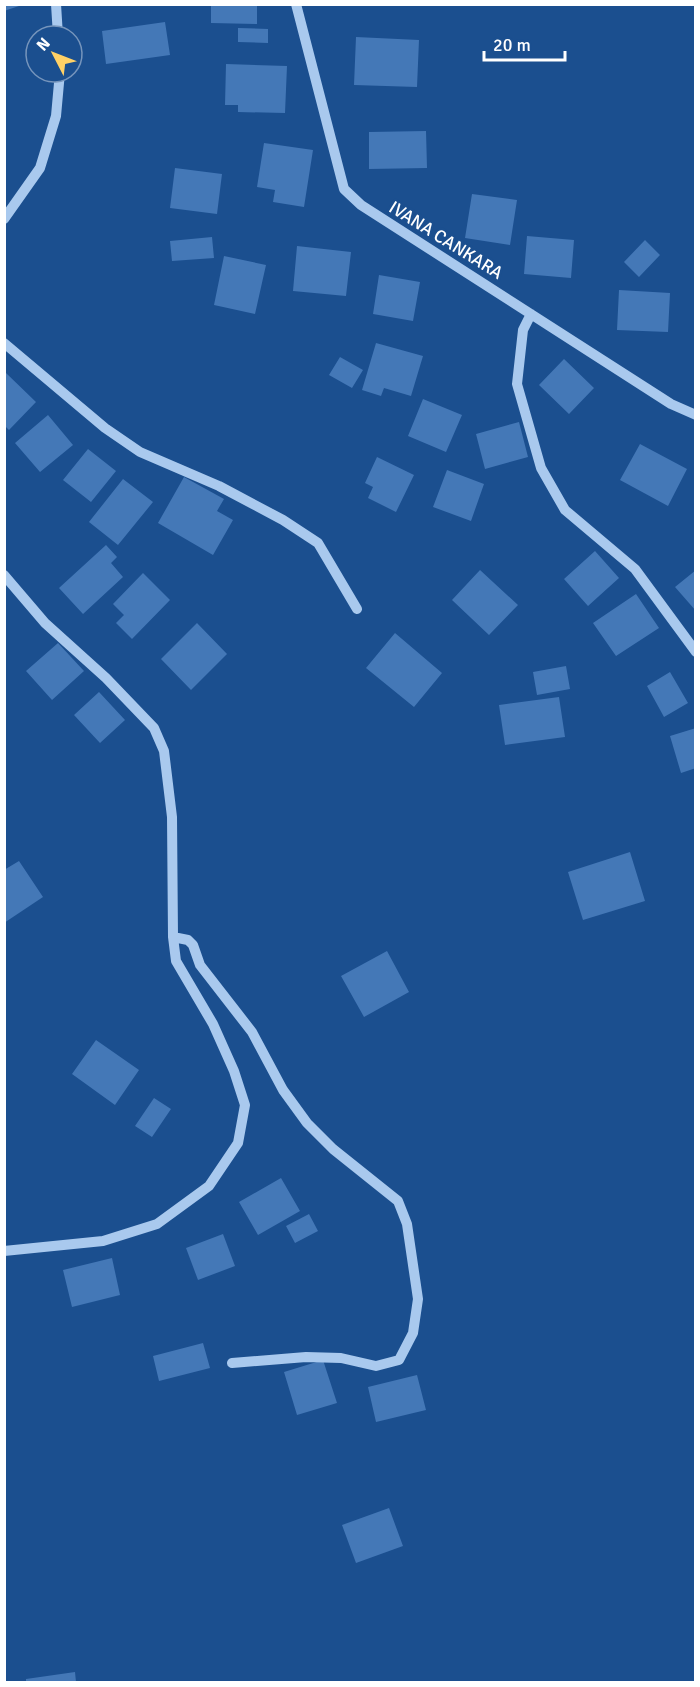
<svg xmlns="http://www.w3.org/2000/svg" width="700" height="1687" font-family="Signika,sans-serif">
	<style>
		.building { fill: #4478b7 }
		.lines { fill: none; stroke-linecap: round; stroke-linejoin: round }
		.minor { stroke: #a9c9ee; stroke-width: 10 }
		.labels { text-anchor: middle; stroke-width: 5; stroke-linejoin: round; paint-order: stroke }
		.street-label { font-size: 18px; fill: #fff; stroke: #1b4f8f }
	</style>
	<rect width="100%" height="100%" fill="#1b4f8f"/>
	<path class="building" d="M 4,4 L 22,4 L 22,5 L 4,11 Z
		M 211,4 L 257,4 L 257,24 L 211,23 Z
		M 165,22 L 170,55 L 106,64 L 102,31 Z
		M 238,28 L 268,29 L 268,43 L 238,42 Z
		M 356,37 L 419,40 L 417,87 L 354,85 Z
		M 226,64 L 287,66 L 285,113 L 238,112 L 238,105 L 225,105 Z
		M 426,131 L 427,168 L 369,169 L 369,132 Z
		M 264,143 L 313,150 L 304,207 L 273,202 L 275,190 L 257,187 Z
		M 175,168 L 222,174 L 217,214 L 170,208 Z
		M 472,194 L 517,200 L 510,245 L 465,238 Z
		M 527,236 L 574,240 L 571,278 L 524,274 Z
		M 212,237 L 214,258 L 172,261 L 170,241 Z
		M 645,240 L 660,255 L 639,277 L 624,262 Z
		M 297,246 L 351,252 L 346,296 L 293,291 Z
		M 224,256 L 266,265 L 255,314 L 214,305 Z
		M 379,275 L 420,282 L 413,321 L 373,314 Z
		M 619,290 L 670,293 L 668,332 L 617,330 Z
		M 376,343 L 423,356 L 411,396 L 384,388 L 381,396 L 362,390 Z
		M 340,357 L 363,370 L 352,388 L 329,375 Z
		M 564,359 L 594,388 L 569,414 L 539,385 Z
		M 6,373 L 36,402 L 9,430 L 4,425 Z
		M 423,399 L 462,415 L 446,452 L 408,436 Z
		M 48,415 L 73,445 L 40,472 L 15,443 Z
		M 519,422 L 528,457 L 485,469 L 476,434 Z
		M 640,444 L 687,469 L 668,506 L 620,480 Z
		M 88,449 L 116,471 L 91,502 L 63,480 Z
		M 377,457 L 414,475 L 396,512 L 368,498 L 373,487 L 365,483 Z
		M 447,470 L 484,484 L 471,521 L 433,507 Z
		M 184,477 L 224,499 L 217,511 L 233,520 L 213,555 L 158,523 Z
		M 123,479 L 153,502 L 118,545 L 89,522 Z
		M 106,545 L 117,557 L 111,563 L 123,577 L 83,614 L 59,588 Z
		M 595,551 L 619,578 L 588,606 L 564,579 Z
		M 480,570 L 518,605 L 489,635 L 452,600 Z
		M 696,570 L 696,611 L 675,587 Z
		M 143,573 L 170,600 L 132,639 L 116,623 L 124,615 L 113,604 Z
		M 636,594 L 659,628 L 616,656 L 593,623 Z
		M 197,623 L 227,654 L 191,690 L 161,659 Z
		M 395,633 L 442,673 L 414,707 L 366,668 Z
		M 58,643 L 84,671 L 52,700 L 26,671 Z
		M 566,666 L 570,689 L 537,695 L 533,672 Z
		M 670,672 L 688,703 L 664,717 L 647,686 Z
		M 99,692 L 125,720 L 100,743 L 74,715 Z
		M 559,697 L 565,737 L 505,745 L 499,705 Z
		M 696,728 L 696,768 L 681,773 L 670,736 Z
		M 630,852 L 645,901 L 583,920 L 568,872 Z
		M 19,861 L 43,897 L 4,923 L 4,870 Z
		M 387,951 L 409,992 L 364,1017 L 341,976 Z
		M 96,1040 L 139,1070 L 115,1105 L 72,1074 Z
		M 154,1098 L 171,1109 L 152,1137 L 135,1126 Z
		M 281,1178 L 300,1211 L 258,1235 L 239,1202 Z
		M 309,1214 L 318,1231 L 295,1243 L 286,1226 Z
		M 223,1234 L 235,1266 L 198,1280 L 186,1248 Z
		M 112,1258 L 120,1295 L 72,1307 L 63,1270 Z
		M 203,1343 L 210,1368 L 159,1381 L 153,1356 Z
		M 323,1360 L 337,1403 L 297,1415 L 284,1372 Z
		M 417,1375 L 426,1410 L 376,1422 L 368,1387 Z
		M 389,1508 L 403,1546 L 356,1563 L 342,1525 Z
		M 75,1672 L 76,1682 L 26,1682 L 26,1679 Z"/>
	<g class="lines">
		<path class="minor" d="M 56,4 L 58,36
			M 296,4 L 344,189 L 361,205 L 671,404 L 696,415
			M 4,219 L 40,168 L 56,116 L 60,72
			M 531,314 L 523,330 L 517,384 L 541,468 L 565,510 L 635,569 L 696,652
			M 4,343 L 105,428 L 140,452 L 219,486 L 283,520 L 318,543 L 357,609
			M 4,575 L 45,623 L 106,678 L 154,728 L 164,751 L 172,817 L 173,937 L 176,961 L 213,1024 L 234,1071 L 245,1105 L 238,1143 L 209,1186 L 157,1224 L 103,1241 L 4,1251
			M 173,937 L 188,940 L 193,945 L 200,965 L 252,1032 L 283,1090 L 307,1123 L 333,1149 L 398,1201 L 407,1224 L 418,1299 L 413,1333 L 399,1360 L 376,1366 L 341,1358 L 306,1357 L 232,1363"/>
	</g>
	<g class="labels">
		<g class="street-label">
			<text transform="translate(446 240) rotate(32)" y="6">IVANA CANKARA</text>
		</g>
	</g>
	<rect width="700" height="1687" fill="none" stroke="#ffffff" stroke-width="12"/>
	<g transform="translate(54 54) rotate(312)"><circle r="28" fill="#1b4f8f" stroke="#7695bc" stroke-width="1.5"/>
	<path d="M0-4.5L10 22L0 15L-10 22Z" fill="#ffd166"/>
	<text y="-9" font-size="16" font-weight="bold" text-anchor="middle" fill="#ffffff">N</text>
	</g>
	<path d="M484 51v9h81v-9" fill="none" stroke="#ffffff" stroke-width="3"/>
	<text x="493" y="51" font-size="18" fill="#ffffff" stroke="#1b4f8f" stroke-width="4.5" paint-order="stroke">20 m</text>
</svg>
